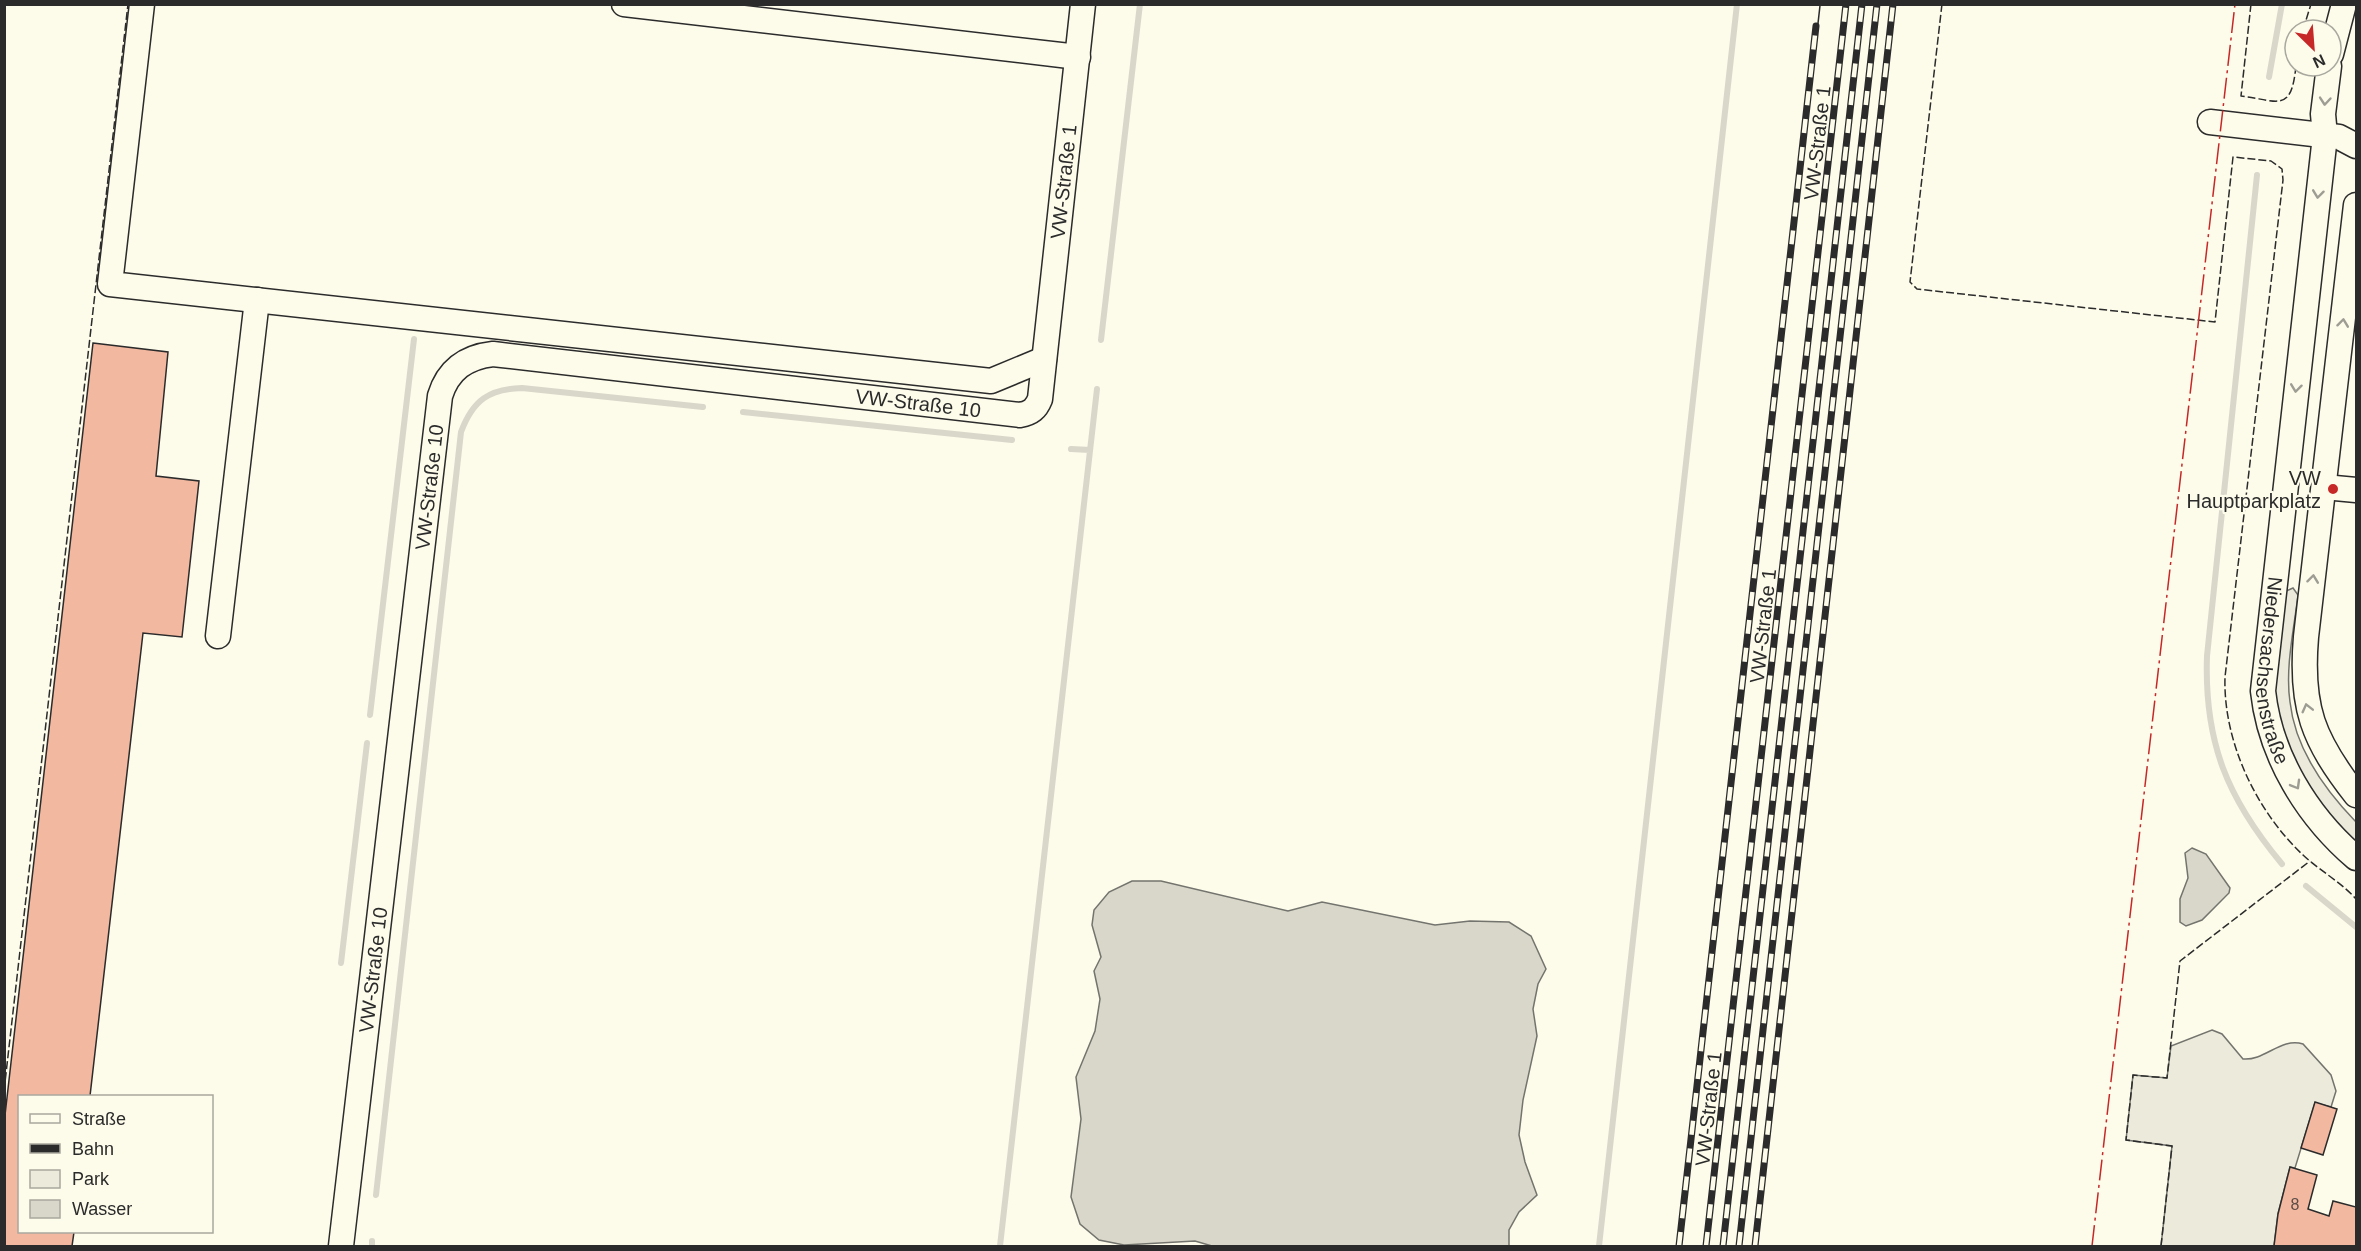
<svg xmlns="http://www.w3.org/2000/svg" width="2361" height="1251" font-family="Arial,sans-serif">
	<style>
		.green { fill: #ecebdb; stroke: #74746e; stroke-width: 1.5 }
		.water { fill: #d8d7c9; stroke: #74746e; stroke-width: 1.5 }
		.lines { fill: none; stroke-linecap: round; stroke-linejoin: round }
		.stream { stroke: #d8d7c9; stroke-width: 6 }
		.building { fill: #f2b8a0; stroke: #2b2b2b; stroke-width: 1.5 }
		.minor-casing { stroke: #2b2b2b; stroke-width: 27 }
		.minor { stroke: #fdfbea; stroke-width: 24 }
		.rail-casing { stroke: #2b2b2b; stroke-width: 7 }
		.rail { stroke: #fdfbea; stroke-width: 4.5; stroke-dasharray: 14; stroke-linecap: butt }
		.fence { stroke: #2b2b2b; stroke-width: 1.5; stroke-dasharray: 8 3; stroke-linecap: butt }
		.power { stroke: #c62828; stroke-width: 1.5; stroke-dasharray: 21 4.5 3 4.5; stroke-linecap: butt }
		.oneway { stroke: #9e9d94 }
		.poi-dot { fill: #c62828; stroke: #fdfbea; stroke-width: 2 }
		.labels { text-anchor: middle; stroke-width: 4.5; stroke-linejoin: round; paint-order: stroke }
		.number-label { font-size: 16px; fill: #5d4e48 }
		.street-label { font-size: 20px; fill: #2b2b2b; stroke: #fdfbea }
		.poi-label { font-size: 20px; fill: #2b2b2b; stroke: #fdfbea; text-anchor: end }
	</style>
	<rect width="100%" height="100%" fill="#fdfbea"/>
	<path class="green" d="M 2293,588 L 2298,595 C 2294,629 2285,668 2290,702 C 2295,748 2325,790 2356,822 L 2356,843 C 2313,804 2277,748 2274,688 C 2272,657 2281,623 2284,592 Z
		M 2212,1030 L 2222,1034 L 2243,1059 C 2265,1061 2281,1037 2303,1044 L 2331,1075 L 2336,1091 L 2331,1107 L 2315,1103 L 2295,1168 L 2290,1167 L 2278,1214 L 2274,1246 L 2161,1246 L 2172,1146 L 2126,1140 L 2133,1075 L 2167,1078 L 2171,1046 Z"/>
	<path class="water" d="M 2192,848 L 2206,854 L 2230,888 L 2229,893 L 2202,920 L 2186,926 L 2180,922 L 2180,899 L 2188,878 L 2185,853 Z
		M 1132,881 L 1161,881 L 1288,911 L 1322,902 L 1435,925 L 1470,921 L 1509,922 L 1531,936 L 1546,969 L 1538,984 L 1533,1009 L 1537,1036 L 1523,1100 L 1519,1135 L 1525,1162 L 1537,1195 L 1519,1212 L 1509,1230 L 1509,1246 L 1212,1246 L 1195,1241 L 1124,1245 L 1099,1240 L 1080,1224 L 1071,1197 L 1081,1119 L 1076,1077 L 1095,1031 L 1100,999 L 1094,971 L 1101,957 L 1092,925 L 1094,910 L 1109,892 Z"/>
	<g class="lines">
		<path class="stream" d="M 2269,77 L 2282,4
			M 2257,175 L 2207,656 C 2204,742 2227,798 2282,864
			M 1101,340 L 1140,4
			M 743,412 L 1012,440
			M 1071,449 L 1090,450
			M 370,715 L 414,339
			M 2306,886 L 2356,927
			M 341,963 L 367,743
			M 376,1195 L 461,432 C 473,400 489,389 522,388 L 703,407
			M 372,1246 L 372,1241
			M 1000,1246 L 1097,389
			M 1599,1246 L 1737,4"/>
	</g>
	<path class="building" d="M 93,343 L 168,352 L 156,476 L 199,481 L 182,637 L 143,633 L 90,1096 L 20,1096 L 20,1232 L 74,1232 L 72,1246 L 4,1246 L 4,1124 Z
		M 2315,1102 L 2337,1109 L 2323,1155 L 2301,1148 Z
		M 2290,1167 L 2317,1175 L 2308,1209 L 2329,1216 L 2333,1201 L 2356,1207 L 2356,1246 L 2274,1246 L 2278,1214 Z"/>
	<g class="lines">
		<g class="minor-casing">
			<g id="minor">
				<path d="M 142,4 L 110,284 L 991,381 L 1044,359"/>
				<path d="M 624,4 L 1078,57"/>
				<path d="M 2331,54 L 2344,4"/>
				<path id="s1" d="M 2329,66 L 2323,114 L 2325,136 L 2263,691 C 2270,756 2307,816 2356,858"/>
				<path d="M 2210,122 L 2339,137 L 2356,146"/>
				<path d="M 2356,205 L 2306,637 C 2300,707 2313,740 2356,795"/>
				<path d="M 2324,487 L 2356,490"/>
				<path d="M 218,636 L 257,300"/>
				<path id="s2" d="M 341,1246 L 440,396 C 448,370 466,357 493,354 L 1020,415 C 1031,413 1036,409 1040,399 L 1083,4"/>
				<path id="s3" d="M 1693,1246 L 1833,4"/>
			</g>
		</g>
		<use href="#minor" class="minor"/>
		<g class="rail-casing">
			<path id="rail" d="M 1679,1246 L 1816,26
				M 1706,1246 L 1846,4
				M 1723,1246 L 1862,4
				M 1739,1246 L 1877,4
				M 1755,1246 L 1893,4"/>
		</g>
		<use href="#rail" class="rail"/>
		<path class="fence" d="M 1942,4 L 1910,282 L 1917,289 L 2215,322 L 2233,157 L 2271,161 L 2282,169 L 2283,180 L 2225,677 C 2223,741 2256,811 2303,855 C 2320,871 2341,882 2356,899
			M 2251,4 L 2241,96 C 2280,101 2291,113 2296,66
			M 2303,30 L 2311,4
			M 4,1091 L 128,4
			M 2161,1246 L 2172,1146 L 2126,1140 L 2133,1075 L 2167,1078 L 2180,961 L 2310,861"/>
		<path class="power" d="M 2092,1246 L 2235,4"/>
	</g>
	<defs><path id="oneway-chevron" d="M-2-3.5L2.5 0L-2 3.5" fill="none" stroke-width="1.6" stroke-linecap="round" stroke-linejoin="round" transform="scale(1.5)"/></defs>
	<g class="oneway">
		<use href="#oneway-chevron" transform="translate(2325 101) rotate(95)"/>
		<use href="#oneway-chevron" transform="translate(2318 194) rotate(97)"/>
		<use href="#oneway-chevron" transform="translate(2343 323) rotate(-83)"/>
		<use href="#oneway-chevron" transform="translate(2296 388) rotate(97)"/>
		<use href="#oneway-chevron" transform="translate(2313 579) rotate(-83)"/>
		<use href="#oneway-chevron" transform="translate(2307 708) rotate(-104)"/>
		<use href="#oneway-chevron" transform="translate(2296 785) rotate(60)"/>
	</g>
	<circle class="poi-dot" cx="2333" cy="489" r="6"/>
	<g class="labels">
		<g class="number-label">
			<text x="2295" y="1210">8</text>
		</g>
		<g class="street-label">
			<text dy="7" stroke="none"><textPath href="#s3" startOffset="1110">VW-Straße 1</textPath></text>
			<text dy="7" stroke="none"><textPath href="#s2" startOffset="1704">VW-Straße 1</textPath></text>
			<text dy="7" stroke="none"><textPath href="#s2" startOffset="1356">VW-Straße 10</textPath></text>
			<text dy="7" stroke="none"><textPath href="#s2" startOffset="764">VW-Straße 10</textPath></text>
			<text dy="7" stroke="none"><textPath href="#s3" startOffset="624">VW-Straße 1</textPath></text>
			<text dy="7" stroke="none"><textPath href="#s1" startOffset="609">Niedersachsenstraße</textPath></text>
			<text dy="7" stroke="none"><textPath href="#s2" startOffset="278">VW-Straße 10</textPath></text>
			<text dy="7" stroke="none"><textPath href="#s3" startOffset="138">VW-Straße 1</textPath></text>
		</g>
		<g class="poi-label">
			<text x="2321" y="485">VW<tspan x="2321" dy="23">Hauptparkplatz</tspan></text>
		</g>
	</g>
	<rect width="2361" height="1251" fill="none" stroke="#2b2b2b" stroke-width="12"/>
	<rect x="18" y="1095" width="195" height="138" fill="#fdfbea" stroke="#a9a89e" stroke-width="1.5"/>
	<rect x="30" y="1114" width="30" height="9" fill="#fdfbea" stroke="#a9a89e" stroke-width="1.5"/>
	<text x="72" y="1125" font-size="18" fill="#2b2b2b">Straße</text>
	<rect x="30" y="1144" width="30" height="9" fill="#2b2b2b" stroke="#a9a89e" stroke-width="1.5"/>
	<text x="72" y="1155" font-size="18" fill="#2b2b2b">Bahn</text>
	<rect x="30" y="1170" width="30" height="18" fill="#ecebdb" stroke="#a9a89e" stroke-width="1.5"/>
	<text x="72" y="1185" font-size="18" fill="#2b2b2b">Park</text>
	<rect x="30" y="1200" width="30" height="18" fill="#d8d7c9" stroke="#a9a89e" stroke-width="1.5"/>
	<text x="72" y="1215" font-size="18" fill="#2b2b2b">Wasser</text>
	<g transform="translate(2313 48) rotate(155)"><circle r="28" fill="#fdfbea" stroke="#a9a89e" stroke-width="1.5"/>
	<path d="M0-4.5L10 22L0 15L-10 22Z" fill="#c62828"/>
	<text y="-9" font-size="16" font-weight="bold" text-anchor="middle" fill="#2b2b2b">N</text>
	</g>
</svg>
